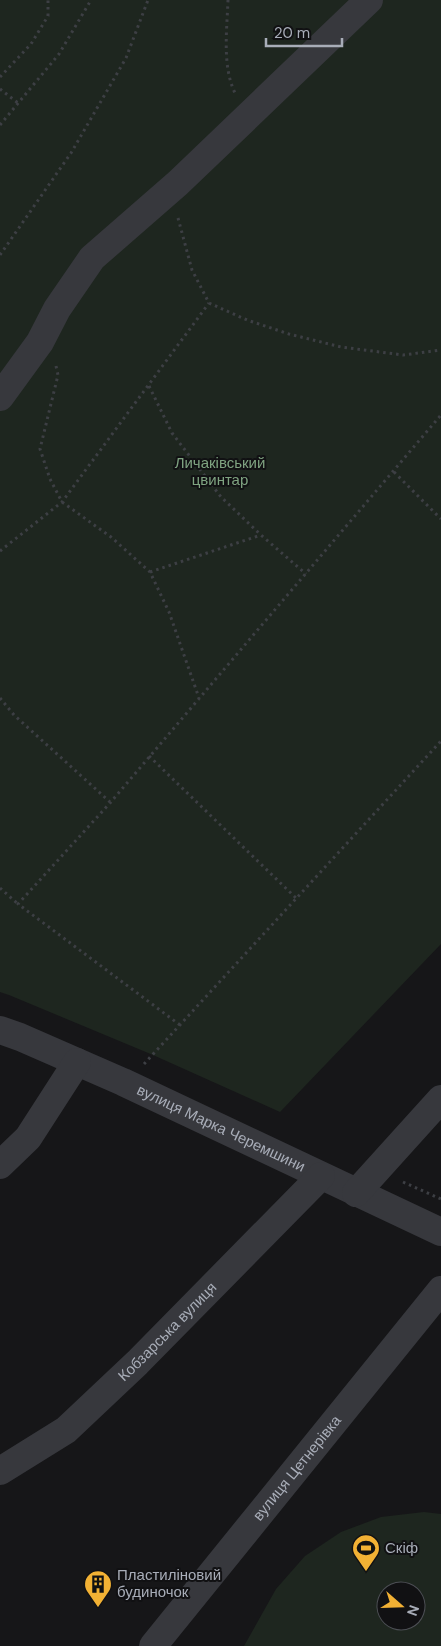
<svg xmlns="http://www.w3.org/2000/svg" width="441" height="1646" font-family="'DM Sans',sans-serif">
	<style>
		.green { fill: #1e261f; fill-rule: evenodd }
		.lines { fill: none; stroke-linecap: round; stroke-linejoin: round }
		.path { stroke: #3d3f44; stroke-width: 3; stroke-dasharray: 2.5 4; stroke-linecap: butt }
		.minor { stroke: #37383d; stroke-width: 28 }
		.labels { text-anchor: middle; stroke-width: 4; stroke-linejoin: round; paint-order: stroke }
		.park-label { font-size: 15px; fill: #7fa381; stroke: #111113 }
		.street-label { font-size: 15px; fill: #a8adb8; stroke: #111113 }
		.poi-label { font-size: 15px; fill: #a8adb8; stroke: #111113; text-anchor: start }
	</style>
	<rect width="100%" height="100%" fill="#161618"/>
	<path class="green" d="M 0,0 L 441,0 L 441,944 L 280,1112 L 153,1055 L 9,995 L 0,992 Z
		M 424,1512 L 441,1514 L 441,1646 L 244,1646 L 276,1589 L 305,1556 L 341,1532 L 381,1517 ZM 386,1591 L 416,1591 L 416,1621 L 386,1621 Z"/>
	<g class="lines">
		<path class="path" d="M 228,0 C 227,30 222,66 235,93
			M 0,77 L 31,44 L 48,16 L 48,0
			M 0,89 L 18,103
			M 0,125 L 59,54 L 91,0
			M 178,218 L 192,270 L 209,303 L 247,320 L 289,334 L 341,347 L 403,355 L 441,350
			M 0,255 L 71,153 L 126,58 L 148,0
			M 56,366 L 58,375 L 40,449 L 50,479 L 62,502 L 111,537 L 150,572 L 169,612 L 199,698
			M 149,386 L 172,433 L 221,497 L 261,535 L 306,574
			M 394,472 L 441,519
			M 0,551 L 62,502 L 209,303
			M 150,572 L 261,535
			M 0,698 L 14,715 L 110,802
			M 149,756 L 297,899
			M 0,888 L 18,904
			M 180,1025 L 18,904 L 110,803 L 441,415
			M 144,1064 L 441,741
			M 403,1182 L 441,1199"/>
		<g class="minor">
			<path d="M 0,397 L 40,342 L 57,309 L 92,258 L 178,183 L 369,0"/>
			<path id="s1" d="M 0,1030 L 20,1037 L 123,1082 L 441,1232"/>
			<path d="M 0,1165 L 28,1138 L 77,1062"/>
			<path d="M 356,1193 L 441,1099"/>
			<path id="s2" d="M 0,1471 L 66,1430 L 137,1363 L 321,1176"/>
			<path id="s3" d="M 153,1646 L 441,1290"/>
		</g>
	</g>
	<defs>
		<g id="stadium-pin" transform="scale(1.4375)"><path d="M0 17L-7.5 6A9.5 9.5 0 1 1 7.5 6Z" fill="#f2b134" stroke="#111113"/><path d="M0-5a6.5 5 0 1 0 0 10a6.5 5 0 1 0 0-10ZM-3.5-1.8h7v3.6h-7Z" fill="#111"/></g>
		<g id="building-pin" transform="scale(1.4375)"><path d="M0 17L-7.5 6A9.5 9.5 0 1 1 7.5 6Z" fill="#f2b134" stroke="#111113"/><path d="M-4-6H4V6H1V3H-1V6H-4ZM-2.5-4.3h1.7v1.8h-1.7ZM.8-4.3h1.7v1.8H.8ZM-2.5-1h1.7V.8h-1.7ZM.8-1h1.7V.8H.8Z" fill="#111"/></g>
	</defs>
	<g fill-rule="evenodd">
		<use href="#stadium-pin" x="366" y="1548"/>
		<use href="#building-pin" x="98" y="1584"/>
	</g>
	<g class="labels">
		<g class="park-label">
			<text x="220" y="468">Личаківський<tspan x="220" dy="17">цвинтар</tspan></text>
		</g>
		<g class="street-label">
			<text dy="5" stroke="none"><textPath href="#s1" startOffset="242">вулиця Марка Черемшини</textPath></text>
			<text dy="5" stroke="none"><textPath href="#s2" startOffset="219">Кобзарська вулиця</textPath></text>
			<text dy="5" stroke="none"><textPath href="#s3" startOffset="229">вулиця Цетнерівка</textPath></text>
		</g>
		<g class="poi-label">
			<text x="385" y="1553">Скіф</text>
			<text x="117" y="1580">Пластиліновий<tspan x="117" dy="17">будиночок</tspan></text>
		</g>
	</g>
	<g transform="translate(401 1606) rotate(110)"><circle r="24" fill="#111113" stroke="#4d4f55"/>
	<path d="M0-4L9 19L0 12L-9 19Z" fill="#f2b134"/>
	<text y="-8" font-size="14" font-weight="bold" text-anchor="middle" fill="#a8adb8">N</text>
	</g>
	<path d="M266 38v8h76v-8" fill="none" stroke="#a8adb8" stroke-width="2.5"/>
	<text x="274" y="38" font-size="15" fill="#a8adb8" stroke="#111113" stroke-width="4" paint-order="stroke">20 m</text>
</svg>
